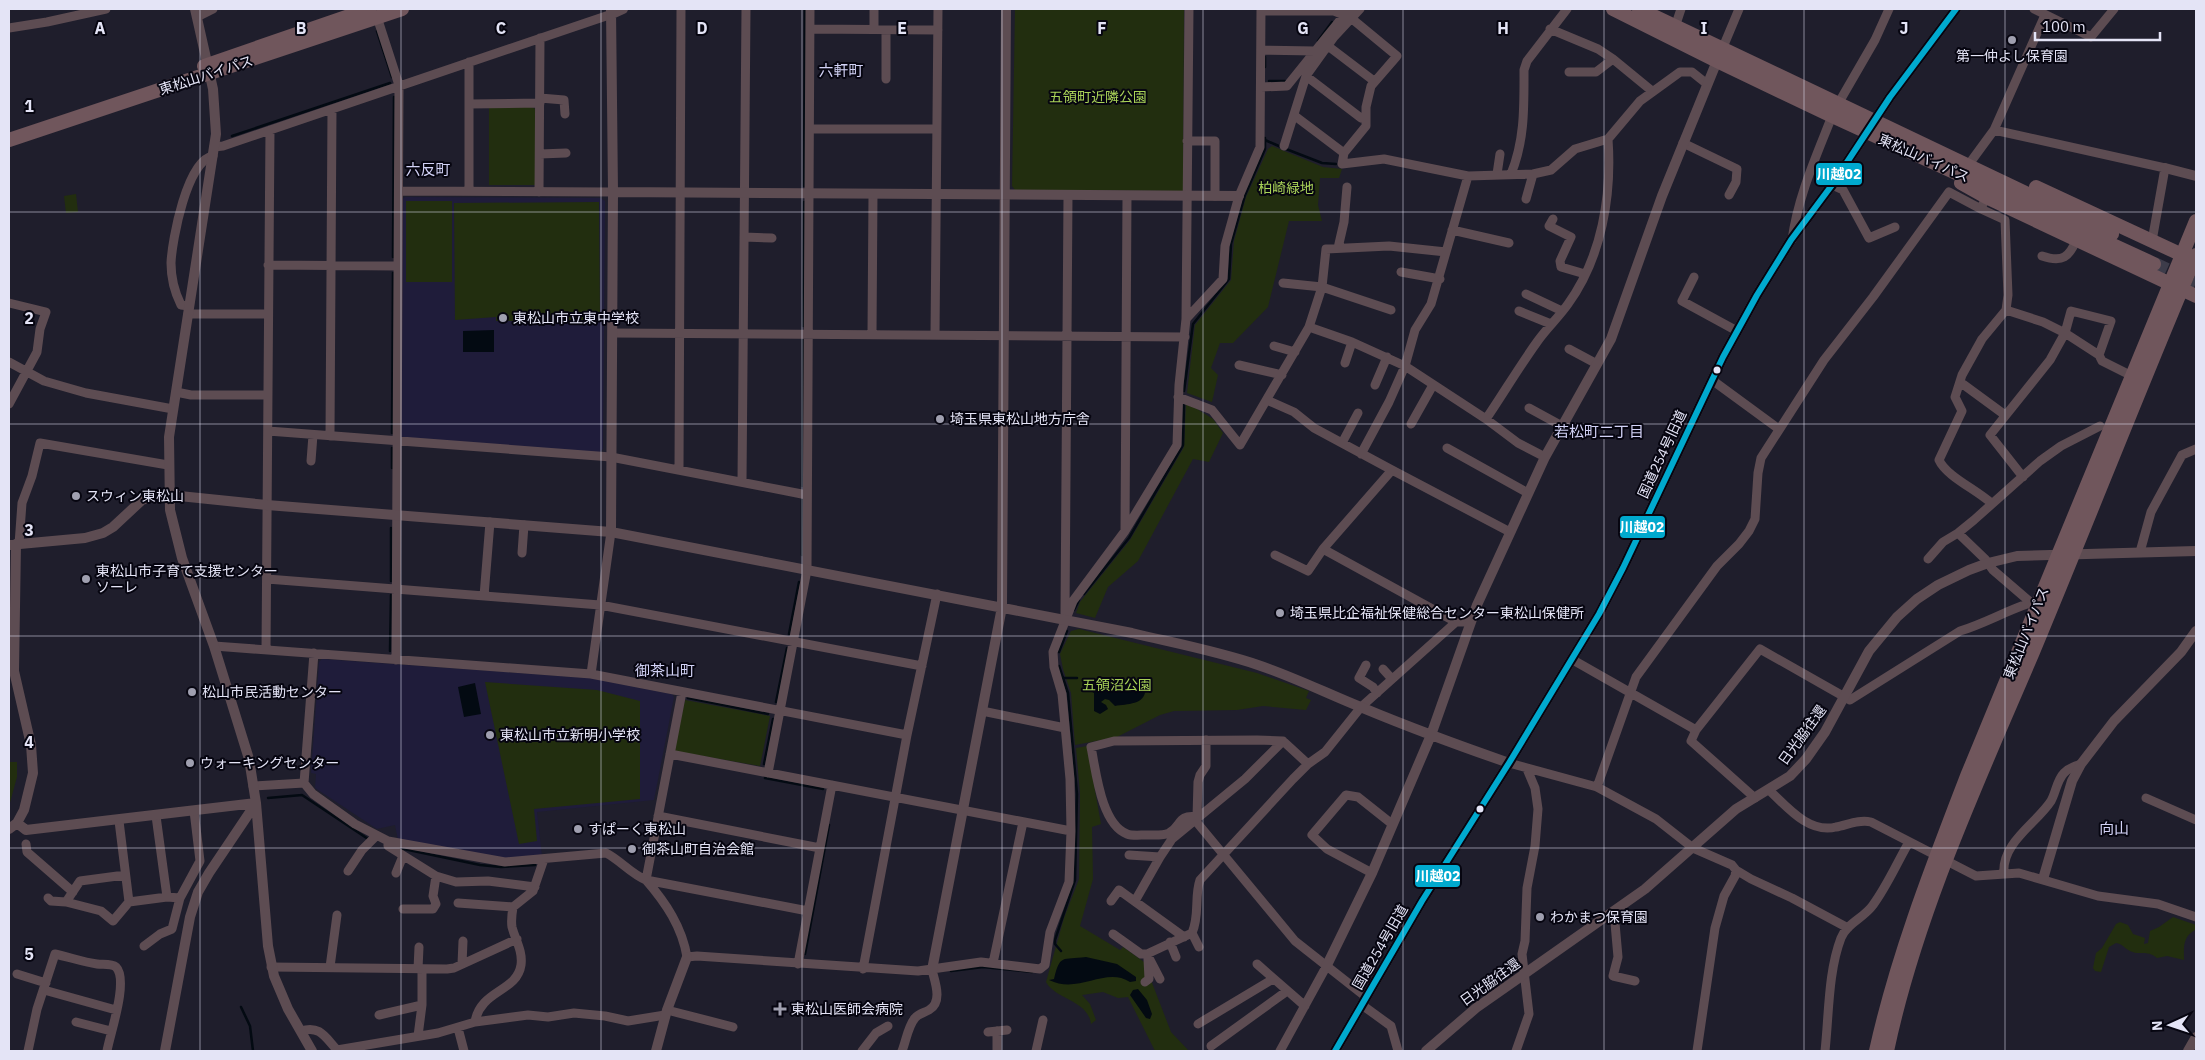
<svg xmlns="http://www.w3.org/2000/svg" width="2205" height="1060" font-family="'IBM Plex Sans','Noto Sans JP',sans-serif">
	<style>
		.built { fill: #1f1c3a }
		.green { fill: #222e0f }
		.water { fill: #030a12 }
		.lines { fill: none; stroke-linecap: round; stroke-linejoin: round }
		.stream { stroke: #030a12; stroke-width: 2.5 }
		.trunk-tunnel { stroke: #3d3c4a; stroke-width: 14; stroke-dasharray: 14 7; stroke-linecap: butt }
		.minor { stroke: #5d4c52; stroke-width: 9 }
		.tertiary { stroke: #5d4c52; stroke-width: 10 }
		.trunk { stroke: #70565c; stroke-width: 14 }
		.bus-1-casing { stroke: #060510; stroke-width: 10 }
		.bus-1 { stroke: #00a9ce; stroke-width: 6 }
		.grid { fill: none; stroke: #e4e4f6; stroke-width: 1; stroke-opacity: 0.55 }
		.poi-dot { fill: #9f9faf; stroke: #060510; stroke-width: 2 }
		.bus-dot { fill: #e4e4f6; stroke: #060510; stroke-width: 2 }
		.labels { text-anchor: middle; stroke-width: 4; stroke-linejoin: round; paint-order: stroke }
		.poi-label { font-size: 14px; fill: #e4e4f6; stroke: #060510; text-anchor: start }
		.street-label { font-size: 14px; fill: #e4e4f6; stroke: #060510 }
		.park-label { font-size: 14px; fill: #a9d258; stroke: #060510 }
		.neighbourhood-label { font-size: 15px; fill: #d2d2f6; stroke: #060510 }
		.grid-label { font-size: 16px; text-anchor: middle; font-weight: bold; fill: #e4e4f6; stroke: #060510; stroke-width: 4; stroke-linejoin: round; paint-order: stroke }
		.line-badge { stroke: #060510; stroke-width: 2 }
		.badge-label { font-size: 14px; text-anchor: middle; font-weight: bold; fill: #fff }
	</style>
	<rect width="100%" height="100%" fill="#1f1e2c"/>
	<path class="built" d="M 405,197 L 601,198 L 605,201 L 603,449 L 599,453 L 403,438 L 401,435 L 402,199 Z
		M 322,659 L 590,678 L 672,694 L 674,697 L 654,800 L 537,812 L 542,856 L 506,859 L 398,840 L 395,825 L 377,829 L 315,788 L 316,774 L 311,773 L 319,662 Z"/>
	<path class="green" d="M 1015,9 L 1184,9 L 1183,191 L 1015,190 L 1012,186 Z
		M 489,106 L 532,107 L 535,109 L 535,185 L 489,185 Z
		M 1272,146 L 1323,167 L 1342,169 L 1339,178 L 1320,178 L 1318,205 L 1322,221 L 1289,221 L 1268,307 L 1233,343 L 1220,343 L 1211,368 L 1218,375 L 1212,402 L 1187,393 L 1195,325 L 1231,280 L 1234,241 L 1246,197 L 1268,149 Z
		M 76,194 L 78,212 L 66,213 L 64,196 Z
		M 406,201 L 452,201 L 452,282 L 406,282 Z
		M 599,202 L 600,314 L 595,314 L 595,320 L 496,321 L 496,317 L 455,320 L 454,203 Z
		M 1186,402 L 1213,419 L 1223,433 L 1209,462 L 1193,459 L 1138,561 L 1108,587 L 1095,618 L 1076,613 L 1080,602 L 1130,540 L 1184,447 Z
		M 1079,629 L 1257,673 L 1309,691 L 1306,698 L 1311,700 L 1306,710 L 1263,706 L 1237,710 L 1174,711 L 1160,715 L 1117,737 L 1075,745 L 1071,693 L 1063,669 L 1060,654 L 1071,631 Z
		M 485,682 L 597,690 L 640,701 L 640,799 L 534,809 L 537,841 L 519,844 Z
		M 685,700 L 770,716 L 760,766 L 674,751 Z
		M 1087,746 L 1101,824 L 1092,827 L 1093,879 L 1080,926 L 1120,950 L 1123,947 L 1144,962 L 1171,1032 L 1189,1051 L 1155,1051 L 1128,997 L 1118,998 L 1103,992 L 1082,995 L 1090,1004 L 1096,1020 L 1091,1024 C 1088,1000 1056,1000 1046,982 L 1064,918 L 1079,879 L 1080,793 L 1076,748 Z
		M 9,762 L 17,762 L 17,777 L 9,806 Z
		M 2173,917 L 2196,925 L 2195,930 C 2182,937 2184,949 2184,960 L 2167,956 L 2157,958 C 2146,949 2140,956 2130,951 C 2124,948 2123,944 2116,943 L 2109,947 L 2101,972 L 2095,971 L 2093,968 L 2096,953 L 2102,948 L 2116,924 L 2120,922 L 2128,925 L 2133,934 L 2145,938 L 2144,944 L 2148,943 L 2150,931 L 2159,927 Z"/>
	<path class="water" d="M 494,330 L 494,352 L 463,352 L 463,331 Z
		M 1134,681 L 1141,681 L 1145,686 C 1148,705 1128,704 1115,706 L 1109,700 L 1105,699 L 1101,702 L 1106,705 L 1108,709 L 1100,714 L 1094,711 L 1094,693 L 1082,686 L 1083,683 L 1085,682 C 1107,688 1113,693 1134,681 Z
		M 475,683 L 481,714 L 464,717 L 458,687 Z
		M 1086,957 L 1117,964 L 1136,977 L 1136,981 L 1130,982 C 1105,966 1079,995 1049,980 L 1054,979 C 1060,954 1062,960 1086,957 Z
		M 1138,989 L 1147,1000 L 1152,1014 L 1150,1019 L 1146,1018 L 1130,995 L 1133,990 Z"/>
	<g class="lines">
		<path class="stream" d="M 377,31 L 392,77
			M 1318,41 L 1332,22
			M 1265,57 L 1265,67
			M 1269,81 L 1285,81
			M 232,136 L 390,83
			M 1265,140 L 1281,147
			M 1286,149 L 1322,163 L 1336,164
			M 804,186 L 805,9
			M 393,257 L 394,97
			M 803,326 L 804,202
			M 1184,391 L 1193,324 L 1229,279 L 1231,244 L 1245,195 L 1265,149 L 1265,138
			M 392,433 L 393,273
			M 392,468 L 392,448
			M 802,486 L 803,340
			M 802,555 L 802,500
			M 391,581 L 391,528
			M 1084,594 L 1129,538 L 1183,445 L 1184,403
			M 1074,610 L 1079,600
			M 789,634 L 799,582
			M 390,651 L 391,595
			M 1059,652 L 1067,631
			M 1059,666 L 1068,693 L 1077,794 L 1075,880 L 1055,940 L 1055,944 L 1061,951
			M 1064,678 L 1077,678
			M 688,698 L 768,714
			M 776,702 L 787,648
			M 764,764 L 773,719
			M 765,778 L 823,789
			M 268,798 L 302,795 L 368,839
			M 399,848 L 480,865 L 501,867 L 535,865
			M 805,954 L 829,825
			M 951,971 L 983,967 L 1032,972
			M 241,1007 L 250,1026 L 253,1051"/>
		<path class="trunk-tunnel" d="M 2154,264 L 2196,283"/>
		<path class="minor" d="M 2034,9 L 2091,37 L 2114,9
			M 1261,11 L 1334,11 L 1344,15
			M 197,17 L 213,9
			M 377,17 L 399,85 L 396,660
			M 1351,18 L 1397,56 L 1371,86 L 1366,107 L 1366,126 L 1344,153 L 1342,164 L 1384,159 L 1468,176 L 1533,174 L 1551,170 L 1575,149 L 1608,139 L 1640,101 L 1680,72 L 1692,72 L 1707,84
			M 1675,27 L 1681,9
			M 9,28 L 47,22 L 106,9
			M 810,29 L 938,30
			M 874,29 L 874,9
			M 1550,29 L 1598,49 L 1613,59 L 1652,91
			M 1328,46 L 1374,81
			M 1261,50 L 1315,51
			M 1721,52 L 1739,9
			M 469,62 L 469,191
			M 1569,72 L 1596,72 L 1613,59
			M 1306,76 L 1361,118 L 1366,119
			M 886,79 L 886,30
			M 1261,87 L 1287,86 L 1349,9
			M 540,98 L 564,100 L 565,114
			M 469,104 L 540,103
			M 1838,104 L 1875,40 L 1889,9
			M 1295,116 L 1344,153
			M 810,129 L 937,129
			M 1994,130 L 2165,168 L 2152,241
			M 1187,141 L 1215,141 L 1215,196
			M 1683,143 L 1737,169 L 1736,182 L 1729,195
			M 1284,146 L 1306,76 L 1334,37 L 1360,9
			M 214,147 L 223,146 L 612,14
			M 540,154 L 566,153
			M 1972,160 L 1994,130 L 2045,15
			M 1497,174 L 1500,154
			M 1511,174 C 1525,140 1524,106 1524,70 L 1527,61 L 1567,9
			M 1832,185 L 1843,190 L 1869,238 L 1895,227
			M 399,191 L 613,192
			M 539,192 L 540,38
			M 1526,199 L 1533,174
			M 1981,209 L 2005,220 L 2008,295 L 2006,310 L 1982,339 L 1962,375 L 1955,397 L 1962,411 L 1939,460 C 1946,476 1977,490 1991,503
			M 1553,219 L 1549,226 L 1571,237 L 1560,261 L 1561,267 L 1585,274
			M 1452,230 L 1509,243
			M 744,237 L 772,238
			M 1792,240 C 1798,196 1816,157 1832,116
			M 1338,248 L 1344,222 L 1347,187
			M 2042,256 C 2063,263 2069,257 2077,239
			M 268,265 L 398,266
			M 1401,272 L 1440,279
			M 1694,277 L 1682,301 L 1737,331
			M 1283,283 L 1322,287 L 1391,310
			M 1526,294 L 1562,311
			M 9,303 L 46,312 L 40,329 L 37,352 L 9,404
			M 189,306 L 181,305 C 175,293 171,277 171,263 C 172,240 187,160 213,156
			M 2006,310 L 2043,322 L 2065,333 L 2099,355 L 2102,361 L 2132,376
			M 1519,311 L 1551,324
			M 188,314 L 268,314
			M 1186,319 L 1223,279 L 1225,246 L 1239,196 L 1260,147 L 1261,9
			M 1309,327 L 1352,342 L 1405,366 L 1486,419 L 1518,443 L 1545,457
			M 613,333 L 1185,337
			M 872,334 L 873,194
			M 935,335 L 938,9
			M 1274,346 L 1295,352
			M 1569,349 L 1597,364
			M 9,362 L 44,381 L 86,393 L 173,409
			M 1345,363 L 1352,342
			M 1239,365 L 1282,375
			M 1712,380 L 1779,429
			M 1960,382 L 2005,415
			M 1375,385 L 1387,357
			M 176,392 L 191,395 L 267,395
			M 1178,397 L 1212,410 L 1240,445 L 1309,327 L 1322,287 L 1326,249 L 1389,246 L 1446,252
			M 1267,400 L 1294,412 L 1314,428 L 1392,470 L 1510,532
			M 1529,408 L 1562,426
			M 1486,419 C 1503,394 1519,367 1537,342 C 1546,329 1559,317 1568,304 C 1602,257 1612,195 1608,139
			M 1411,424 L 1433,385
			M 268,431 L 611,457 L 807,495
			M 330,436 L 332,109
			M 1342,443 L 1358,413
			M 1447,448 L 1528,493
			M 1361,454 L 1389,402 L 1405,366 L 1415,330 L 1431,304 L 1468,176
			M 311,461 L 313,435
			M 679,469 L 681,9
			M 2023,477 L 1990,435 L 2050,360 L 2065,333 L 2071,311 L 2111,321 L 2099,355
			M 742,482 L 746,9
			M 1125,531 L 1127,196
			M 19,544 L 22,503 L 32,476 L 40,443 L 168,465
			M 1323,549 L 1456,622
			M 2140,552 L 2151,512 L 2182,455 L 2196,449
			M 522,553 L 524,525
			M 1275,555 L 1308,571 L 1323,549 L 1392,470
			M 1928,559 L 1943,542 L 1958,533 L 1974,520 L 2040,461 L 2061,446 L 2100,426
			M 267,579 L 600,605 L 922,666
			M 484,596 L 490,522
			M 1065,614 L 1068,196
			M 214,646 L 591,674 L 907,735
			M 266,650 L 270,130
			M 314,653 L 304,783 L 313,794 L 355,824 L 388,841 L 505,862 L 606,853 C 620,860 631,874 646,880 L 808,911
			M 1573,660 L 1696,730
			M 1366,665 L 1359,678 L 1373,687 L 1377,693
			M 1383,669 L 1392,679
			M 591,674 L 611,532
			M 982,711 L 1065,728
			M 1206,740 L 1206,766 L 1200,775 L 1198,782 L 1197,817 C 1177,814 1182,826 1169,833 C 1163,836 1153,835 1146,835 C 1140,835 1132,836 1127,834 C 1101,824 1096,771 1091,747 L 1114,741 L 1257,740 L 1283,741 L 1308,764
			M 670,754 L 1071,831
			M 1509,763 L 1597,787 L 1656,819 L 1693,848 L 1732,865 L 1736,870 L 1735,876 L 1724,896 L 1715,928 L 1697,1051
			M 768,773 L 807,570 L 810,9
			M 253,786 L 304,783
			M 1597,787 L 1636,677 L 1717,566 L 1739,544 L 1749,531 L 1755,519 L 1758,473 L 1761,458 L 1824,360 L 1873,297 L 1949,192 L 1981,209 L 1986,197
			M 1769,790 C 1787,807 1809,834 1836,827 C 1847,825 1859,819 1871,822 L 1976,876 L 2019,873 L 2098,896 L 2158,904 L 2196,917
			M 1755,798 L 1691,741 L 1696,730 L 1760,649 L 1850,700 L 1960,631 C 1983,624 2004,612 2027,604 L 2029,601 L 1993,570 L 1985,559 L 1958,533
			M 2146,798 L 2196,820
			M 156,816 L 167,897
			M 658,816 L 820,848
			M 1194,819 L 1295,941 L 1366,997
			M 119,821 L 129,902 L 167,897 L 180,898 L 200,861 L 194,811
			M 388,841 L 388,846 L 436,876 L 456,882 L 488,881 L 535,887
			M 26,844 L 27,852 L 73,892
			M 1129,855 L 1160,857
			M 1736,870 L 1751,879 L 1792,898 L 1848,928
			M 348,871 L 362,850 L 376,836
			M 396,873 L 403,856
			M 1372,873 L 1327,849 L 1312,835 L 1346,795 L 1358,797 L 1392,824
			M 2004,874 C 2001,843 2036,824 2051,801 C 2056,792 2057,780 2064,773 C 2069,768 2074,766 2081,764
			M 125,875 L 80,881 L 66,902 L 101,911 L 113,921 L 129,902
			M 646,880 C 666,903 682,927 687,957 L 697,956 L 918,971 L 981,962 L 1040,969 L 1045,965 L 1050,932 L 1069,882 L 1071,831 L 1070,779 L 1062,694 L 1054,667 L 1053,652 L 1073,601 L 1125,531 L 1177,445 L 1179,385 L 1186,319 L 1189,9
			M 646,880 L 682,692
			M 48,898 L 51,901 L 66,902
			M 1111,901 L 1119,890 L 1184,937
			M 1135,901 L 1160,857 L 1172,839 L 1245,779 L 1283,741
			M 458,903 L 513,907
			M 403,909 L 433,909 L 436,904 L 433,896 L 436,876
			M 1614,912 L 1618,957 L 1613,976 L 1635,981
			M 1192,933 L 1199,947
			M 1113,934 L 1141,954 L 1147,954 L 1192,933 C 1200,915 1194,897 1200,880 L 1293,779 L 1308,764 L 1325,752 L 1361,707 L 1456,622 L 1470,622
			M 1170,942 L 1176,957
			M 144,946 L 160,934 L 172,929 L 180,898
			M 1147,954 L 1160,979
			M 993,963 L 1023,822
			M 462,964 L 463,941
			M 798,964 L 832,785
			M 1257,964 L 1305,1006
			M 271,967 L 447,969 L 454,968 L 517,939
			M 330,967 L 337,915
			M 418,969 L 419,947
			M 863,969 L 907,735 L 937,594
			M 17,974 L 46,983
			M 1145,982 L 1149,979 L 1148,959
			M 44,990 L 116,1010
			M 1362,1005 L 1391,1026 L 1398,1051
			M 667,1010 L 733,1027
			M 379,1015 L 422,1005
			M 76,1022 L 111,1031
			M 475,1022 C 480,990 517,992 521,965 C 523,951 515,939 512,927 C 511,921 512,913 513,907 L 533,891 L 544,859
			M 1198,1024 L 1273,979
			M 458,1028 L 464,1051
			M 301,1031 C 320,1025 325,1037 337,1050 L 438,1033 L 475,1022 L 528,1015 L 548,1017 L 574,1013 L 605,1016 L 628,1021 L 665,1015
			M 997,1031 L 997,1051
			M 988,1032 L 1007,1030
			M 418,1036 L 422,1005 L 422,969
			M 1211,1046 L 1287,991
			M 28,1051 L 37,1009 L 55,954 C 69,957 83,962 97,964 C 102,965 111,963 116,967 C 129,980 110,1034 107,1051
			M 862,1051 L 876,1033 L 888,1026
			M 902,1051 C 906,1041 908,1026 915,1018 C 919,1013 924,1013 929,1010 C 943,1002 935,982 932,970
			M 1036,1051 L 1043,1020
			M 1280,1051 L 1326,967
			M 1516,1051 L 1529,1014 L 1522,954 L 1525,941 L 1527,888 L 1535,846 L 1538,809 L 1535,788 L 1527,769
			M 1825,1051 C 1829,1015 1828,972 1841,938 C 1847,923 1864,918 1873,905 C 1887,886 1897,863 1909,842"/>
		<path class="tertiary" d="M 195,9 L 213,89 L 216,134 L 169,437 L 170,510 L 182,558 L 214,646 L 249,759 L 256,803 L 268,946 L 274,976 L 288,1009 L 312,1051
			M 611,9 L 613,192 L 611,532
			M 612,14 L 623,9
			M 2165,168 L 2196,176
			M 613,192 L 1239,196
			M 9,545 L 85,538 L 103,533 L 113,527 L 142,500 L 160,494 L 267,505 L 611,532 L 1132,633 C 1174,643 1217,651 1258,665 C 1294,677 1328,694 1363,708 C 1411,728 1460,746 1509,763
			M 17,823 L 26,830 L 256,803
			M 9,829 L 17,823 L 24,810 L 33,773 L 31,745 L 14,671 L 16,544
			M 2043,879 L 2072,781 L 2081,764 L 2114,721 L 2181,652 L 2196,631
			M 1326,967 L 1372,873 L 1431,735 L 1477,605 L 1545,457 L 1611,339 L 1662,196 L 1717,61
			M 932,970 L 1002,607 L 1006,9
			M 165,1051 L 190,917 L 198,892 L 209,873 L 256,803
			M 656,1051 L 667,1010 L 687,957
			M 1335,1051 L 1422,901 L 1509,763 L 1599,614 L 1623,568 L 1723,357 L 1757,295 L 1791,240 L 1832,185 L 1890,97 L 1956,9
			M 1426,1051 L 1476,1008 L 1645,889 L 1736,809 L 1790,776 L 1806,759 L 1825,732 L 1869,651 L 1897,617 L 1917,599 L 1938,585 L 1969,570 L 1988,563 L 2017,556 L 2196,551
			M 2188,1051 L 2196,1037"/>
		<path class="trunk" d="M 1613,9 L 1717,61 L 1832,116 L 2154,264
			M 1639,9 L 2112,234
			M 204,66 L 369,9
			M 9,140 L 402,9
			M 1961,183 L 1986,197 L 2196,296
			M 2036,187 L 2191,259
			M 1876,1051 C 1897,956 1932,867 1967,776 L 2196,221
			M 1887,1051 C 1916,914 1978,781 2033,652 C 2088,520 2140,387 2196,255"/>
		<g class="bus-1-casing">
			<path id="bus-1" d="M 1335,1051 L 1422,901 L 1509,763 L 1599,614 L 1623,568 L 1723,357 L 1757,295 L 1791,240 L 1832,185 L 1890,97 L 1956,9"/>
		</g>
		<use href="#bus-1" class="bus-1"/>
	</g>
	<path class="grid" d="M 200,9 L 200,1051M 401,9 L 401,1051M 601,9 L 601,1051M 802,9 L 802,1051M 1002,9 L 1002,1051M 1203,9 L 1203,1051M 1403,9 L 1403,1051M 1604,9 L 1604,1051M 1804,9 L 1804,1051M 2005,9 L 2005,1051M 9,212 L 2196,212M 9,424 L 2196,424M 9,636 L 2196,636M 9,848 L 2196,848"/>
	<g class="poi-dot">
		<circle cx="2012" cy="40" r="5"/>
		<circle cx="503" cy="318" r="5"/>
		<circle cx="940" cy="419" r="5"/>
		<circle cx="76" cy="496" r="5"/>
		<circle cx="86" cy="579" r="5"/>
		<circle cx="1280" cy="613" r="5"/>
		<circle cx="192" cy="692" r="5"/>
		<circle cx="490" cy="735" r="5"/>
		<circle cx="190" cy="763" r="5"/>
		<circle cx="578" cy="829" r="5"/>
		<circle cx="632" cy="849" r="5"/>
		<circle cx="1540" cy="917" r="5"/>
		<path d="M777.5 1001.5h5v5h5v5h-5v5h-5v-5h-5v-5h5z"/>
	</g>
	<g class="bus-dot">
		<circle cx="1717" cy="370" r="4.5"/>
		<circle cx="1480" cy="809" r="4.5"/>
	</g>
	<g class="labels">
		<g class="poi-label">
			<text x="2012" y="61" text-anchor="middle">第一仲よし保育園</text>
			<text x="513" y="323">東松山市立東中学校</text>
			<text x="950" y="424">埼玉県東松山地方庁舎</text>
			<text x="86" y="501">スウィン東松山</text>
			<text x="96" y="576">東松山市子育て支援センター<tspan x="96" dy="16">ソーレ</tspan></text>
			<text x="1290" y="618">埼玉県比企福祉保健総合センター東松山保健所</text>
			<text x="202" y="697">松山市民活動センター</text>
			<text x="500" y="740">東松山市立新明小学校</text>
			<text x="200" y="768">ウォーキングセンター</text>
			<text x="588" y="834">すぱーく東松山</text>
			<text x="642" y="854">御茶山町自治会館</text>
			<text x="1550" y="922">わかまつ保育園</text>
			<text x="791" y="1014">東松山医師会病院</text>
		</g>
		<g class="street-label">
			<text transform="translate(206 75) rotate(-18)" y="5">東松山バイパス</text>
			<text transform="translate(1924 158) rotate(24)" y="5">東松山バイパス</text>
			<text transform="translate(1662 454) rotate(-65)" y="5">国道254号旧道</text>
			<text transform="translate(2026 633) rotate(-68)" y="5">東松山バイパス</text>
			<text transform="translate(1802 735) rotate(-54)" y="5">日光脇往還</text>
			<text transform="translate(1380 947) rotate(-60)" y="5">国道254号旧道</text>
			<text transform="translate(1490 982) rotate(-36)" y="5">日光脇往還</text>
		</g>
		<g class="park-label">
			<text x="1098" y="102">五領町近隣公園</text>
			<text x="1286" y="193">柏崎緑地</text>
			<text x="1117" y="690">五領沼公園</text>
		</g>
		<g class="neighbourhood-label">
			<text x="841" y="76">六軒町</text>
			<text x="428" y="175">六反町</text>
			<text x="1599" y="437">若松町二丁目</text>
			<text x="665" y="676">御茶山町</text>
			<text x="2114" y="834">向山</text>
		</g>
	</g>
	<g class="grid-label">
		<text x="100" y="34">A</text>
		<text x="301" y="34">B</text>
		<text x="501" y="34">C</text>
		<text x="702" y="34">D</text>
		<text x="902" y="34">E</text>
		<text x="1102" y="34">F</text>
		<text x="1303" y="34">G</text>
		<text x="1503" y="34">H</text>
		<text x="1704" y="34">I</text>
		<text x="1904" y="34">J</text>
		<text x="29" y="112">1</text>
		<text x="29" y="324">2</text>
		<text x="29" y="536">3</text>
		<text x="29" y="748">4</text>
		<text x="29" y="960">5</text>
	</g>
	<g class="line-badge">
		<rect x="1815" y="162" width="48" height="24" rx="5" fill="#00a9ce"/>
		<rect x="1619" y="515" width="47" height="24" rx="5" fill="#00a9ce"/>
		<rect x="1414" y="864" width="47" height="24" rx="5" fill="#00a9ce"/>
	</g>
	<g class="badge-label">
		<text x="1839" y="179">川越02</text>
		<text x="1642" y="532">川越02</text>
		<text x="1438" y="881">川越02</text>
	</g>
	<rect width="2205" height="1060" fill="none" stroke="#e4e4f6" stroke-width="20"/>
	<g transform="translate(2170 1025) rotate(267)" stroke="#060510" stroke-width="4" paint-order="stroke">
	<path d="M0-4L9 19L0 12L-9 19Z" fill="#e4e4f6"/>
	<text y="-8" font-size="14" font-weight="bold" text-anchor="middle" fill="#e4e4f6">N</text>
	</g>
	<path d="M2035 32v8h125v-8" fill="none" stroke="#e4e4f6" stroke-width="2.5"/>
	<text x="2042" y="32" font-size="15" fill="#e4e4f6" stroke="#060510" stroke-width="4" paint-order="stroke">100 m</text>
</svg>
